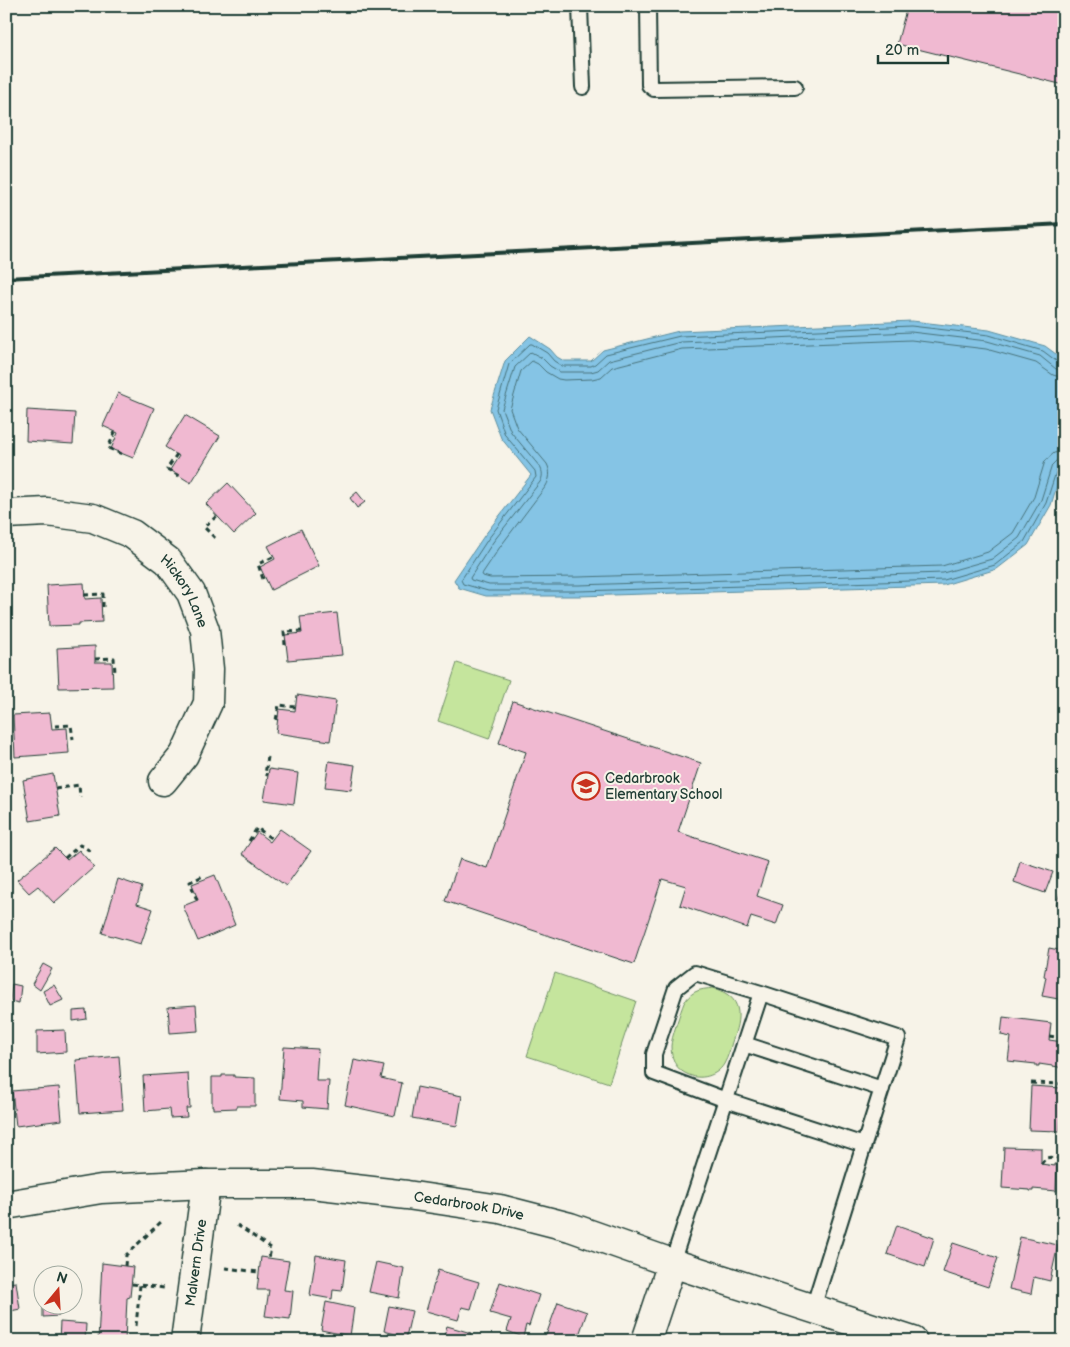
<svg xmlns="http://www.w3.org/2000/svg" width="1070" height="1347" font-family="'Balsamiq Sans',sans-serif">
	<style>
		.green { fill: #c5e59d; stroke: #729168 }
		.water { fill: #85c4e5; stroke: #5c8e9e }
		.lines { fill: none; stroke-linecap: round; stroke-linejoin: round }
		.shore { stroke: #48737b; stroke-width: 1 }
		.building { fill: #f0b9d1; stroke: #1f3d34 }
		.lane-casing { stroke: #1f3d34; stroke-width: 18 }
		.street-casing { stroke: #1f3d34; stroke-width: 31 }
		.path { stroke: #1f3d34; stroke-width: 3; stroke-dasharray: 5 4; stroke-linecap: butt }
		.lane { stroke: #f7f3e8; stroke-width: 14 }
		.street { stroke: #f7f3e8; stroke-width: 28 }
		.rail { stroke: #1f3d34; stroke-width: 4 }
		.labels { text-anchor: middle; stroke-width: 4; stroke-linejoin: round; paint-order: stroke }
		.street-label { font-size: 14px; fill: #1f3d34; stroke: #f7f3e8 }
		.poi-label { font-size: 14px; fill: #1f3d34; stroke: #f7f3e8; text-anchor: start }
	</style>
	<rect width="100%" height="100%" fill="#f7f3e8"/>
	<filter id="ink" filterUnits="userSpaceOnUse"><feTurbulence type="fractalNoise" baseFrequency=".02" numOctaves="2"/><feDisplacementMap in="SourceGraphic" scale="10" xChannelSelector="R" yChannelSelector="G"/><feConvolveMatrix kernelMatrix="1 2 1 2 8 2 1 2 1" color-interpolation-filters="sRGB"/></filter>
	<g filter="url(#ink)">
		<path class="green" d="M 457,663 L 509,680 L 489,739 L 438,721 Z
			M 555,973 L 636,1001 L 609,1083 L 527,1056 Z
			M 713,988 C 744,997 741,1017 732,1042 C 730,1049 728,1057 724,1064 C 717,1076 700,1081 687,1074 C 682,1072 676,1067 674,1061 C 672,1057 671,1051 671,1046 C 671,1039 681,1010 684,1003 C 686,999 691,994 695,992 C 700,989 707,989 713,988 Z"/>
		<path class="water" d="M 912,321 L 989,330 L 1045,346 L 1064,360 L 1064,463 L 1051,505 L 1028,545 L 997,569 L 944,585 L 579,596 L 486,596 L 459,588 L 454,580 L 484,536 L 531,475 L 501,438 L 490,409 L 505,361 L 530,336 L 550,349 L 557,357 L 564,361 L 591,361 L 603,350 L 679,331 Z"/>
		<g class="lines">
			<path class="shore" d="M 1064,364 L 1059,363 L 1043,351 L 989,335 L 911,326 L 680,336 L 606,354 L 595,364 L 591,366 L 562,366 L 554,361 L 547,353 L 532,344 L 530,344 L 509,364 L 496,409 L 505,435 L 535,471 L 536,477 L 488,539 L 461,580 L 463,584 L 488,591 L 579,591 L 944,580 L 995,565 L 1024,542 L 1046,503 L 1057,469 L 1060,466 L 1064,465
				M 1064,370 L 1056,369 L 1040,356 L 987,341 L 911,332 L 681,342 L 609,360 L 598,370 L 591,372 L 560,372 L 550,366 L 542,358 L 531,352 L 515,367 L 502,409 L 511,432 L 540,467 C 543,472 543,477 540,482 L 493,542 L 470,578 L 471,580 L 489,585 L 579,585 L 943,573 L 992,559 L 1019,538 L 1041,500 L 1052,465 L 1057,460 L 1064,459
				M 1064,378 L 1053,375 L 1036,363 L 986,349 L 911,340 L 682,349 L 612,367 L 601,377 L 592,379 L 564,380 L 558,379 L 546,372 L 538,364 L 532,361 L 521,371 L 510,409 L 517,428 L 547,464 C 551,472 550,479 546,486 L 500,547 L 482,574 L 483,576 L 490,578 L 579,577 L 942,566 L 988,552 L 1013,533 L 1034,497 L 1045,461 L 1054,453 L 1064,451"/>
		</g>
		<path class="building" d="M 907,6 L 1064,6 L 1064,85 L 897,44 Z
			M 118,393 L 154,408 L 133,458 L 111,449 L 118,433 L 103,426 Z
			M 27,410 L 75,413 L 73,444 L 26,441 Z
			M 185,415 L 220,436 L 191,483 L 170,470 L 179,456 L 165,447 Z
			M 228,483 L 256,513 L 234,534 L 206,504 Z
			M 357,492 L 365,502 L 357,508 L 350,498 Z
			M 301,529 L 319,566 L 271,590 L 260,567 L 275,559 L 268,546 Z
			M 84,583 L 85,599 L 101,598 L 102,622 L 79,623 L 79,625 L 49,626 L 47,585 Z
			M 337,613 L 342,655 L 288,660 L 285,635 L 302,633 L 300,617 Z
			M 95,646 L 95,662 L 112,662 L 113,687 L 59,688 L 57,648 Z
			M 297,695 L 336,701 L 330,741 L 276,733 L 279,709 L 295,711 Z
			M 513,701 L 701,763 L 678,832 L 768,862 L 757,896 L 783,905 L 776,925 L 751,917 L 747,928 L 680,905 L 686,886 L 662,879 L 634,964 L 445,901 L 460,859 L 487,868 L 526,752 L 499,743 Z
			M 50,713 L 52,729 L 67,728 L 69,753 L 15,757 L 13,715 Z
			M 329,761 L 355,765 L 351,790 L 325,787 Z
			M 269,769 L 298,773 L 294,804 L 264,800 Z
			M 53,774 L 60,816 L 30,821 L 23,780 Z
			M 280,829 L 311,851 L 286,886 L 242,854 L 257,832 L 270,842 Z
			M 55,848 L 67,860 L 79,850 L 94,867 L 54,903 L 38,886 L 29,893 L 17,880 Z
			M 1020,861 L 1053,872 L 1045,893 L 1014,882 Z
			M 215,875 L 235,925 L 198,941 L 183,906 L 198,900 L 192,884 Z
			M 118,879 L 142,887 L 137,904 L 153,909 L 141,944 L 102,933 Z
			M 1060,893 L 1064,894 L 1064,908 L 1056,905 Z
			M 1064,909 L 1064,932 L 1057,930 Z
			M 1049,948 L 1064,951 L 1064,1000 L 1042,996 L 1046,977 L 1044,976 Z
			M 43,964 L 52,969 L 40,990 L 32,984 Z
			M 12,984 L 21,986 L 19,1003 L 10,1001 Z
			M 54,985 L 63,1000 L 50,1006 L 43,991 Z
			M 196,1005 L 198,1031 L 170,1033 L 168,1007 Z
			M 86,1010 L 87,1019 L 73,1021 L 73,1011 Z
			M 1003,1017 L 1051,1023 L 1049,1040 L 1063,1042 L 1064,1041 L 1063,1069 L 1059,1068 L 1059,1067 L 1039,1064 L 1039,1066 L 1036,1066 L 1036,1064 L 1008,1061 L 1011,1037 L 1001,1035 Z
			M 65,1030 L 66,1052 L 37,1054 L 37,1031 Z
			M 284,1047 L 318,1049 L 316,1081 L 329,1081 L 327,1109 L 303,1107 L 303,1101 L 280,1099 Z
			M 119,1056 L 123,1110 L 80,1113 L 76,1060 Z
			M 354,1060 L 384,1066 L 381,1078 L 402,1083 L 395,1116 L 345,1105 Z
			M 188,1073 L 190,1108 L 186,1108 L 187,1117 L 170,1118 L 169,1109 L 145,1111 L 143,1076 Z
			M 222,1075 L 234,1075 L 234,1077 L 255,1078 L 255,1106 L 237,1106 L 237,1108 L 213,1109 L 213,1106 L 212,1106 L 212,1077 L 222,1077 Z
			M 1031,1086 L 1062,1088 L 1060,1131 L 1029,1130 Z
			M 59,1087 L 62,1120 L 16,1126 L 12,1091 Z
			M 417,1087 L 462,1096 L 457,1126 L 412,1118 Z
			M 1004,1147 L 1041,1148 L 1041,1164 L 1055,1166 L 1055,1164 L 1057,1164 L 1056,1191 L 1033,1189 L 1033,1191 L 1030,1191 L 1030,1190 L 1002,1188 Z
			M 897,1225 L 934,1238 L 925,1267 L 887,1254 Z
			M 1020,1237 L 1058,1245 L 1050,1281 L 1034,1277 L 1031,1294 L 1009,1289 Z
			M 953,1243 L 998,1258 L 988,1287 L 943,1272 Z
			M 316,1255 L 346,1260 L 342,1291 L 333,1290 L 332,1299 L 310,1295 Z
			M 261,1257 L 289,1261 L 284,1290 L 293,1291 L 290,1319 L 265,1316 L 269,1290 L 257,1290 Z
			M 376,1262 L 404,1268 L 399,1298 L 369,1292 Z
			M 102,1263 L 133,1267 L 130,1297 L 127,1298 L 125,1341 L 98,1341 Z
			M 438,1270 L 479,1282 L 471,1309 L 462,1307 L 458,1320 L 426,1311 Z
			M 74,1272 L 73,1303 L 72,1274 L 42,1274 L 42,1292 L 42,1273 Z
			M 16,1282 L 20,1309 L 6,1312 L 6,1283 Z
			M 500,1282 L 539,1295 L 529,1326 L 526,1325 L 523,1337 L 507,1331 L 511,1319 L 490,1313 Z
			M 326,1302 L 354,1308 L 350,1336 L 321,1330 Z
			M 558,1302 L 587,1312 L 577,1341 L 544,1341 Z
			M 43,1304 L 58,1304 L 59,1316 L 43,1317 Z
			M 389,1306 L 412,1311 L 406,1337 L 384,1331 Z
			M 60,1322 L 86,1324 L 85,1341 L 59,1341 Z
			M 447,1326 L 471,1333 L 468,1341 L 442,1341 Z
			M 250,1337 L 275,1340 L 275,1341 L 249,1341 Z"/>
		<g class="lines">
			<g class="lane-casing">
				<path id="lane" d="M 580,6 L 583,87
					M 648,6 L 649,85 L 654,89 L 795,87
					M 761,993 L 898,1038 L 864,1145
					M 744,1044 L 882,1089
					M 672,1263 L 761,993 L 695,973 L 676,988 L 654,1054 L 654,1073 L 726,1100 L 864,1145 L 813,1308"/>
			</g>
			<g class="street-casing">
				<g id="street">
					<path id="s1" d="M 6,514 L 47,512 L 93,518 L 132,534 L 168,561 L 191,593 L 205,630 L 209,669 L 208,703 L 184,755 L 163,781"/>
					<path id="s2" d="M 6,1205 L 101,1189 L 206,1184 L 312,1184 L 407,1195 L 500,1209 L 570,1227 L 672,1263 L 913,1341"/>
					<path id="s3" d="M 185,1341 L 206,1184"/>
					<path d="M 646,1341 L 672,1263"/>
				</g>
			</g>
			<path class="path" d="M 115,432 L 108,448 L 122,454
				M 177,454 L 167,469 L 179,476
				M 215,538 L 204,527 L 217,516
				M 263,579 L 258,564 L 273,557
				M 84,595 L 103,594 L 103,609
				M 285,645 L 284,632 L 302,631
				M 95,659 L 114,658 L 115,673
				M 276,720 L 279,705 L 295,707
				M 55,726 L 71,725 L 73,739
				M 268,757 L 265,774 L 268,775
				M 55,789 L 79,785 L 80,797
				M 249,841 L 257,828 L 272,839
				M 65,858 L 80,845 L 94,853
				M 197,900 L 190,882 L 203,876
				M 1049,1036 L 1064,1038
				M 1031,1083 L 1064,1084
				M 1041,1164 L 1046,1158 L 1054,1157 L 1064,1160
				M 237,1225 L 271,1248 L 269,1258
				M 125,1266 L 126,1255 L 163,1220
				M 225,1268 L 259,1272
				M 132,1284 L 164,1288
				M 136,1326 L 140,1285"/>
			<use href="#lane" class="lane"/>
			<use href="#street" class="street"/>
			<path class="rail" d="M 6,278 L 1064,224"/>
		</g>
	</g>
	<defs>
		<g id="school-ring" transform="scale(1.4375)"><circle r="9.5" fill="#f7f3e8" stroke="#c8321e" stroke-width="1.5"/><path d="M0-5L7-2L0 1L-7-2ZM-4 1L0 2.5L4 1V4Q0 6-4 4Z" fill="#c8321e"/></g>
	</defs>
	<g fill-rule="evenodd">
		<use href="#school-ring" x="586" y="786"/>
	</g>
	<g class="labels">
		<g class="street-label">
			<text dy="5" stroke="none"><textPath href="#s1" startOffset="209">Hickory Lane</textPath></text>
			<text dy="5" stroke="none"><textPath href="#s2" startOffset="466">Cedarbrook Drive</textPath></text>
			<text dy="5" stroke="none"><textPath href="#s3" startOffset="79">Malvern Drive</textPath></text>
		</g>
		<g class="poi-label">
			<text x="605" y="783">Cedarbrook<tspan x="605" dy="16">Elementary School</tspan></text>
		</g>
	</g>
	<rect width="1070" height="1347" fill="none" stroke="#f7f3e8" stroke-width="25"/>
	<rect x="12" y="12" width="1045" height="1322" fill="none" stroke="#1f3d34" stroke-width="2" filter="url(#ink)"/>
	<g transform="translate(58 1290) rotate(18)"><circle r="24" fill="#f7f3e8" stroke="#a1aaa0"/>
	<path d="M0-4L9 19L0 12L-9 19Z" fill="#c8321e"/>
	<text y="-8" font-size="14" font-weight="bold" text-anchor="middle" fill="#1f3d34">N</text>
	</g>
	<path d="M878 55v8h70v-8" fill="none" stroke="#1f3d34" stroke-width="2.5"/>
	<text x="885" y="55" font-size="15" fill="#1f3d34" stroke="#f7f3e8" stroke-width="4" paint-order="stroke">20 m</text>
</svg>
